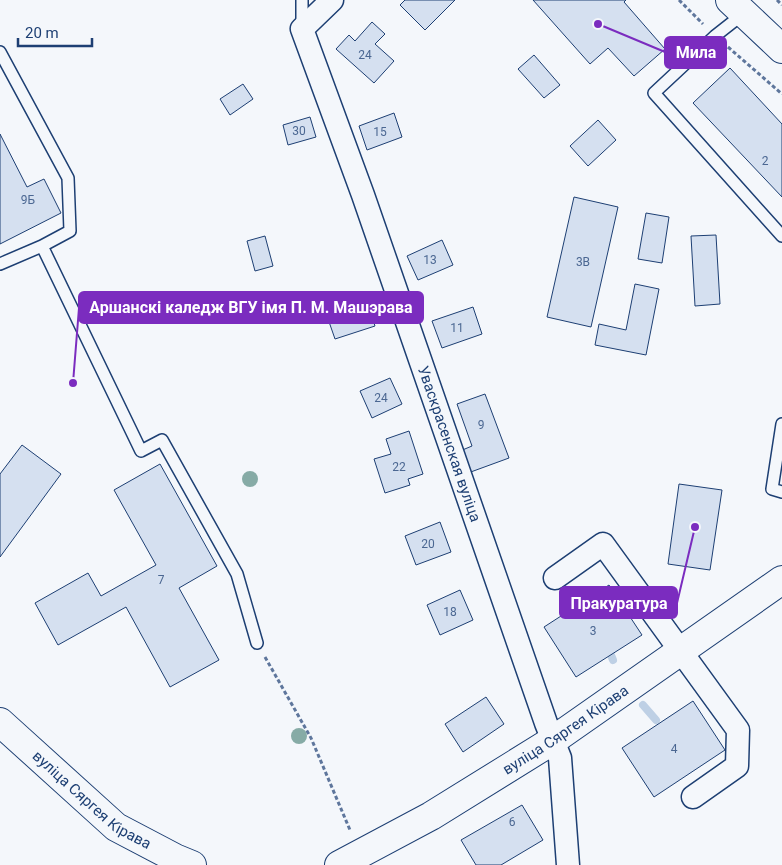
<svg xmlns="http://www.w3.org/2000/svg" width="782" height="865" font-family="Roboto,sans-serif">
	<style>
		.lines { fill: none; stroke-linecap: round; stroke-linejoin: round }
		.stream { stroke: #bed0e5; stroke-width: 8 }
		.building { fill: #d5e0f0; stroke: #1d3f73 }
		.service-casing { stroke: #1d3f73; stroke-width: 14 }
		.minor-casing { stroke: #1d3f73; stroke-width: 25 }
		.tertiary-casing { stroke: #1d3f73; stroke-width: 30 }
		.secondary-casing { stroke: #1d3f73; stroke-width: 30 }
		.path { stroke: #5e769c; stroke-width: 3; stroke-dasharray: 4 2.5; stroke-linecap: butt }
		.service { stroke: #f4f7fb; stroke-width: 11 }
		.minor { stroke: #f4f7fb; stroke-width: 22 }
		.tertiary { stroke: #f4f7fb; stroke-width: 28 }
		.secondary { stroke: #f4f7fb; stroke-width: 28 }
		.tree { fill: #86aba6 }
		.labels { text-anchor: middle; stroke-width: 4; stroke-linejoin: round; paint-order: stroke }
		.number-label { font-size: 12px; fill: #4b6792 }
		.street-label { font-size: 15px; fill: #1d3f73; stroke: #f4f7fb }
		.leader { fill: none; stroke: #7b2cbf; stroke-width: 2 }
		.callout-dot { fill: #7b2cbf; stroke: #f4f7fb; stroke-width: 2 }
		.callout { fill: #7b2cbf; stroke: #7b2cbf; stroke-width: 2 }
		.callout-label { font-size: 16px; text-anchor: middle; font-weight: bold; fill: #fff }
	</style>
	<rect width="100%" height="100%" fill="#f4f7fb"/>
	<g class="lines">
		<path class="stream" d="M 611,655 L 613,660
			M 643,705 L 656,720"/>
	</g>
	<path class="building" d="M 405,0 L 455,0 L 425,30 L 400,5 Z
		M 533,0 L 626,0 L 624,2 L 665,49 L 634,76 L 608,48 L 590,64 Z
		M 372,22 L 385,34 L 375,44 L 394,61 L 374,83 L 336,49 L 349,35 L 355,41 Z
		M 534,55 L 560,85 L 544,98 L 518,69 Z
		M 730,68 L 782,124 L 782,197 L 693,103 Z
		M 243,84 L 253,99 L 230,115 L 220,99 Z
		M 394,113 L 402,137 L 367,150 L 359,126 Z
		M 310,117 L 316,137 L 288,145 L 283,125 Z
		M 598,120 L 616,140 L 588,166 L 570,146 Z
		M 0,134 L 27,187 L 44,179 L 61,213 L 0,244 Z
		M 574,197 L 618,207 L 591,327 L 547,317 Z
		M 646,213 L 669,217 L 662,263 L 638,259 Z
		M 716,235 L 720,304 L 695,306 L 691,236 Z
		M 265,236 L 273,266 L 255,271 L 247,241 Z
		M 442,240 L 453,265 L 418,280 L 407,256 Z
		M 635,284 L 659,289 L 646,355 L 595,345 L 599,324 L 626,330 Z
		M 367,303 L 375,326 L 335,339 L 327,316 Z
		M 473,307 L 482,334 L 442,348 L 432,321 Z
		M 390,378 L 402,404 L 372,418 L 360,391 Z
		M 485,394 L 509,458 L 468,473 L 460,451 L 472,446 L 457,404 Z
		M 409,431 L 423,474 L 408,479 L 410,485 L 385,493 L 374,459 L 391,454 L 386,439 Z
		M 22,445 L 61,474 L 0,557 L 0,474 Z
		M 160,464 L 217,566 L 179,588 L 219,660 L 170,687 L 126,607 L 58,645 L 35,603 L 88,573 L 101,596 L 156,565 L 114,490 Z
		M 679,484 L 722,490 L 710,570 L 668,564 Z
		M 440,522 L 451,552 L 416,565 L 405,536 Z
		M 609,585 L 642,635 L 576,677 L 544,627 Z
		M 460,590 L 473,620 L 440,635 L 427,605 Z
		M 486,697 L 504,724 L 463,752 L 445,724 Z
		M 693,701 L 725,750 L 654,797 L 622,748 Z
		M 522,805 L 543,840 L 501,865 L 476,865 L 461,840 Z"/>
	<g class="lines">
		<g class="service-casing">
			<path id="service" d="M 302,0 L 302,27
				M 743,14 L 715,36 L 654,93 L 782,236
				M 0,52 L 68,178 L 70,231 L 42,246 L 141,451 L 162,440 L 237,574 L 257,643
				M 0,264 L 42,246
				M 782,424 L 772,489 L 782,492"/>
		</g>
		<g class="minor-casing">
			<g id="minor">
				<path id="s1" d="M 332,0 L 302,29 L 363,195 L 546,723 L 560,758 L 568,865"/>
				<path d="M 555,578 L 603,544 L 738,730 L 737,766 L 693,797"/>
			</g>
		</g>
		<g class="tertiary-casing">
			<g id="tertiary">
				<path id="s2" d="M 0,722 L 116,827 L 175,858 L 192,865"/>
				<path id="s3" d="M 339,865 L 431,816 L 552,741 L 782,580"/>
			</g>
		</g>
		<g class="secondary-casing">
			<path id="secondary" d="M 730,0 L 782,49"/>
		</g>
		<path class="path" d="M 679,0 L 703,24
			M 777,0 L 782,5
			M 728,47 L 782,94
			M 265,657 L 311,738 L 350,830"/>
		<use href="#service" class="service"/>
		<use href="#minor" class="minor"/>
		<use href="#tertiary" class="tertiary"/>
		<use href="#secondary" class="secondary"/>
	</g>
	<g class="tree">
		<circle cx="250" cy="479" r="8"/>
		<circle cx="299" cy="736" r="8"/>
	</g>
	<g class="labels">
		<g class="number-label">
			<text x="365" y="59">24</text>
			<text x="299" y="135">30</text>
			<text x="380" y="136">15</text>
			<text x="765" y="165">2</text>
			<text x="28" y="204">9Б</text>
			<text x="430" y="264">13</text>
			<text x="583" y="266">3В</text>
			<text x="457" y="332">11</text>
			<text x="381" y="402">24</text>
			<text x="481" y="429">9</text>
			<text x="399" y="471">22</text>
			<text x="428" y="548">20</text>
			<text x="161" y="584">7</text>
			<text x="450" y="616">18</text>
			<text x="593" y="635">3</text>
			<text x="674" y="753">4</text>
			<text x="512" y="826">6</text>
		</g>
		<g class="street-label">
			<text dy="5" stroke="none"><textPath href="#s1" startOffset="482">Уваскрасенская вуліца</textPath></text>
			<text dy="5" stroke="none"><textPath href="#s3" startOffset="264">вуліца Сяргея Кірава</textPath></text>
			<text dy="5" stroke="none"><textPath href="#s2" startOffset="121">вуліца Сяргея Кірава</textPath></text>
		</g>
	</g>
	<path class="leader" d="M598 24L665 52M73 383L79 308M695 527L677 603"/>
	<g class="callout-dot">
		<circle cx="598" cy="24" r="5"/>
		<circle cx="73" cy="383" r="5"/>
		<circle cx="695" cy="527" r="5"/>
	</g>
	<g class="callout">
		<rect x="665" y="37" width="61" height="31" rx="5"/>
		<rect x="79" y="292" width="344" height="31" rx="5"/>
		<rect x="560" y="587" width="117" height="31" rx="5"/>
	</g>
	<g class="callout-label">
		<text x="696" y="58">Мила</text>
		<text x="251" y="313">Аршанскі каледж ВГУ імя П. М. Машэрава</text>
		<text x="619" y="609">Пракуратура</text>
	</g>
	<path d="M18 38v8h74v-8" fill="none" stroke="#1d3f73" stroke-width="2.5"/>
	<text x="25" y="38" font-size="15" fill="#1d3f73" stroke="#f4f7fb" stroke-width="4" paint-order="stroke">20 m</text>
</svg>
